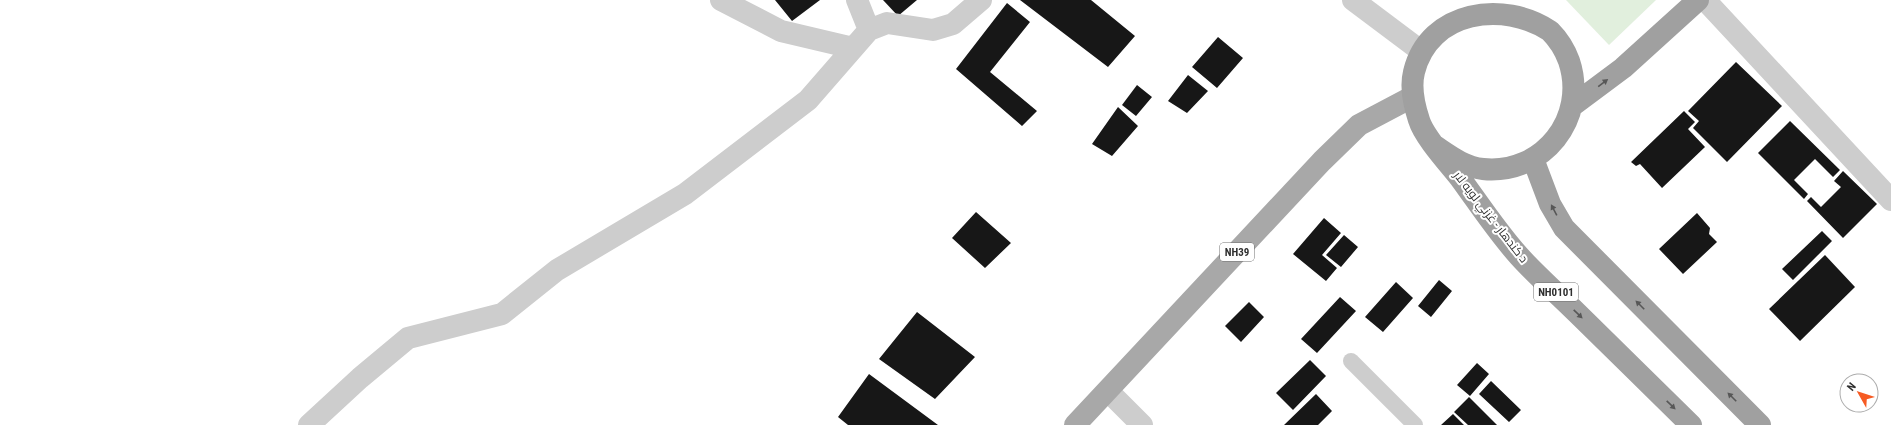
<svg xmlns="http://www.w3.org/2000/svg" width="1891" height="425" font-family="'Roboto Condensed',Cairo,sans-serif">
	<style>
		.green { fill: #e1efdd }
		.building { fill: #171717 }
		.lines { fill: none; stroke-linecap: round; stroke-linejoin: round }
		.service { stroke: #cdcdcd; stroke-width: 16 }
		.minor { stroke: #cdcdcd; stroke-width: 22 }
		.tertiary { stroke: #cdcdcd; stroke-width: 22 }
		.primary { stroke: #a8a8a8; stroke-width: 22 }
		.trunk { stroke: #a0a0a0; stroke-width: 22 }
		.oneway { fill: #575757 }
		.labels { text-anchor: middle; stroke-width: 4; stroke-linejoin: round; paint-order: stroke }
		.shield { fill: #fff; stroke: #6e6e6e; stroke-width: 1 }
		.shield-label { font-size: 11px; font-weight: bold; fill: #303030 }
		.street-label { font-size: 12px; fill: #303030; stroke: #fff }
	</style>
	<rect width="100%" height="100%" fill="#fff"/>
	<path class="green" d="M 1566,0 L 1656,0 L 1609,45 Z"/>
	<path class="building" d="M 775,0 L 820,0 L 792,21 Z
		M 883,0 L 917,0 L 898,16 Z
		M 1020,0 L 1091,0 L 1135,36 L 1108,67 Z
		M 1007,3 L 1030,22 L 990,72 L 1037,111 L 1022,126 L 956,69 Z
		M 1218,37 L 1243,58 L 1217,88 L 1192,67 Z
		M 1736,62 L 1782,106 L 1727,162 L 1693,128 L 1699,121 L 1688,111 Z
		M 1188,75 L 1208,91 L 1187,113 L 1168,101 Z
		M 1137,85 L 1152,97 L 1136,116 L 1122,105 Z
		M 1118,107 L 1138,126 L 1112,156 L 1092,144 Z
		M 1684,111 L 1695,122 L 1688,129 L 1705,147 L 1662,188 L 1640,164 L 1636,166 L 1631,162 Z
		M 1790,121 L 1840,170 L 1833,177 L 1815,159 L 1794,180 L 1808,194 L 1804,199 L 1758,153 Z
		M 1843,171 L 1877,204 L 1843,238 L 1807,201 L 1811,197 L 1821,207 L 1841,187 L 1834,181 Z
		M 976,212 L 1011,243 L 985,268 L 952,238 Z
		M 1697,213 L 1710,228 L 1709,234 L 1717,242 L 1683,274 L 1659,249 Z
		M 1324,218 L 1341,233 L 1322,255 L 1337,268 L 1326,281 L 1293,254 Z
		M 1822,231 L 1832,241 L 1793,280 L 1782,269 Z
		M 1344,235 L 1358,247 L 1341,267 L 1326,255 Z
		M 1825,255 L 1855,287 L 1800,341 L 1769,309 Z
		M 1439,280 L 1452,291 L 1431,317 L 1418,306 Z
		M 1396,282 L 1413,298 L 1383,332 L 1365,317 Z
		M 1340,297 L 1356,311 L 1317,353 L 1301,339 Z
		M 1249,302 L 1264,317 L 1241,342 L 1225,326 Z
		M 917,312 L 975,357 L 935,399 L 879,359 Z
		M 1310,360 L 1326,376 L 1293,410 L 1276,393 Z
		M 1477,363 L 1489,374 L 1470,396 L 1457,385 Z
		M 869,374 L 938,425 L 848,425 L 838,417 Z
		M 1491,381 L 1521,410 L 1509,422 L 1479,394 Z
		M 1316,394 L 1332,411 L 1318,425 L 1284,425 Z
		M 1469,397 L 1497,425 L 1468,425 L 1454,412 Z
		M 1453,414 L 1464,425 L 1441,425 Z"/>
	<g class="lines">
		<path class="service" d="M 1351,361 L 1415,425"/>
		<path class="minor" d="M 721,0 L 781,31 L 853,48
			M 857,0 L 869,30
			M 1705,0 L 1891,200
			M 1108,391 L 1142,425
			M 309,425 L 360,378 L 408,338 L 502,314 L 557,270 L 685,194 L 808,100 L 869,30 L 887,23 L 933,30 L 953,24 L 981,0"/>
		<path class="tertiary" d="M 1353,0 L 1421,51"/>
		<path class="primary" d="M 1075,425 L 1322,161 L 1359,125 L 1412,97"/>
		<path class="trunk" d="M 1572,106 L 1623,68 L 1698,0
			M 1435,146 C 1450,156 1464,167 1483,169 C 1543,175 1588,118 1569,61 C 1565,50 1558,39 1550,31 C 1504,0 1429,10 1414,72 C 1410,88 1414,105 1419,120 C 1424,137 1449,164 1460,178 C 1479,204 1498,233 1519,256 C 1537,276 1558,294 1577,313 C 1615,350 1653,388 1691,425
			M 1533,159 L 1550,204 L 1564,228 L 1760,425"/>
	</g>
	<defs><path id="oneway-solid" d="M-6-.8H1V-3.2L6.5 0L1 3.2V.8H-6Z"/></defs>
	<g class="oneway">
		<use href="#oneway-solid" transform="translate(1603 83) rotate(-37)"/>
		<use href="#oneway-solid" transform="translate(1554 210) rotate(-118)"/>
		<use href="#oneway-solid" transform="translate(1640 305) rotate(-135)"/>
		<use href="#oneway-solid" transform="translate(1578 314) rotate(44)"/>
		<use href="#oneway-solid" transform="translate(1732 397) rotate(-135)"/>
		<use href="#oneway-solid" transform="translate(1671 405) rotate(44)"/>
	</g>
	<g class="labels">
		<g class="shield">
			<rect x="1220" y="243" width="34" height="18" rx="3"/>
			<rect x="1534" y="283" width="44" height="18" rx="3"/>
		</g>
		<g class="shield-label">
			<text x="1237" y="256">NH39</text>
			<text x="1556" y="296">NH0101</text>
		</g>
		<g class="street-label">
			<text transform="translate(1491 217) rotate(52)" y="4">د کندهار - غزني لويه لار</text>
		</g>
	</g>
	<g transform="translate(1859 393) rotate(309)"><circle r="19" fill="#ffffff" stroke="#acacac"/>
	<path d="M0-3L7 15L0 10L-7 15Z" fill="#f65b23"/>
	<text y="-6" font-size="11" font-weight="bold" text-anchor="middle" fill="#303030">N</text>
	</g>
</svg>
